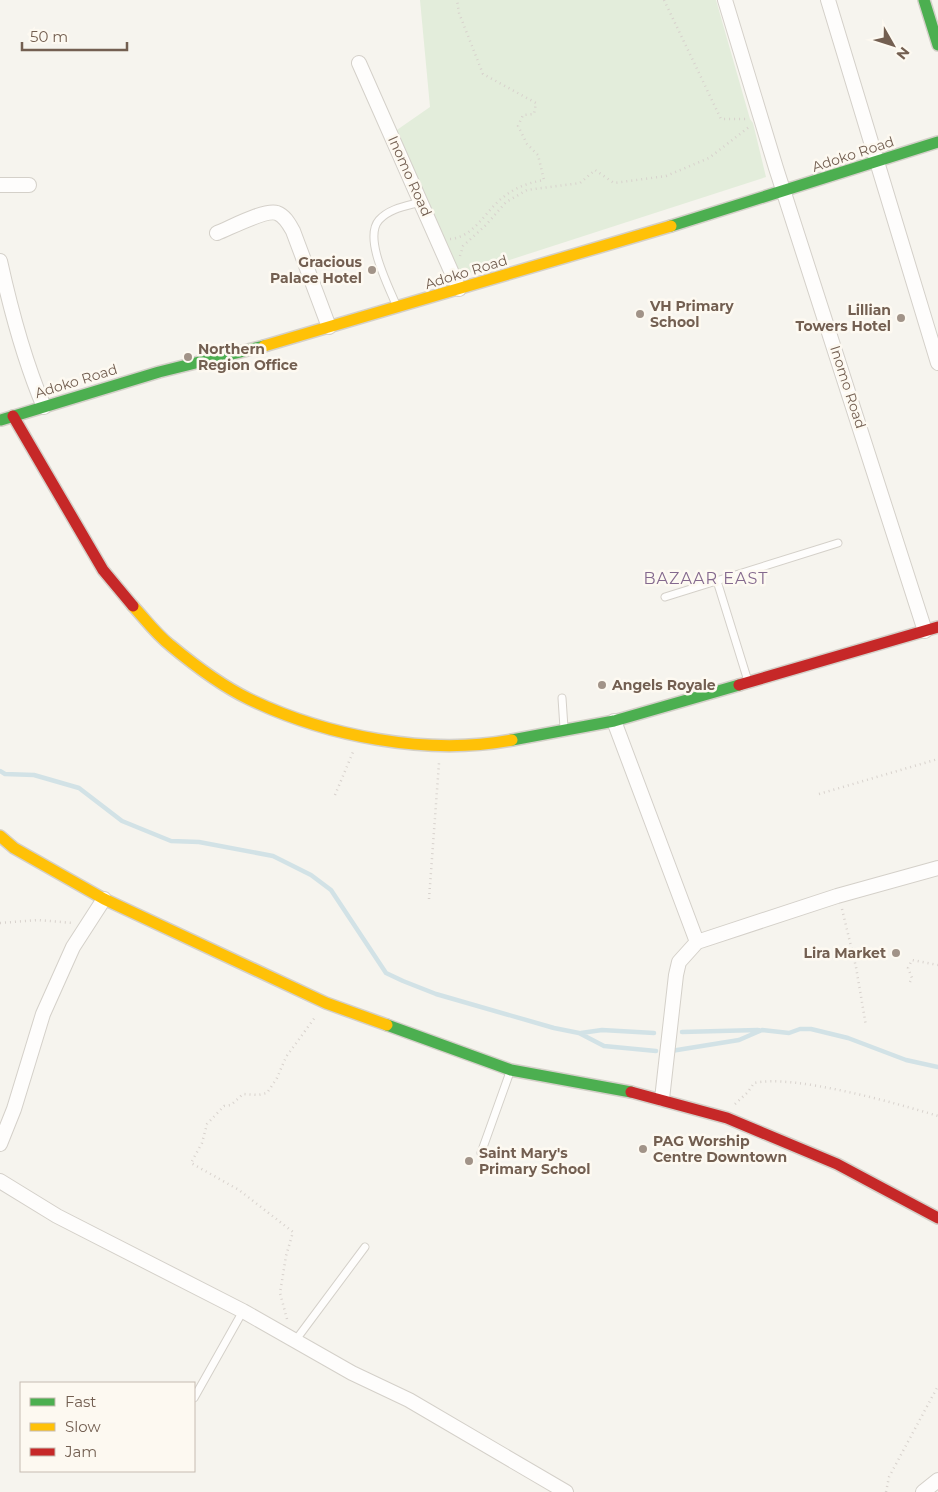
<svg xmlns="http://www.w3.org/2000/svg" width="938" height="1492" font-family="Montserrat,sans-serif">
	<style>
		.green { fill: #e3eddb }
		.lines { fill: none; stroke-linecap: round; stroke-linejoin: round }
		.stream { stroke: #d2e2e6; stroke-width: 4.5 }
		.lane-casing { stroke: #d4d0c9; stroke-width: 9 }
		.street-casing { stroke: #d4d0c9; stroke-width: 16 }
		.fast-casing { stroke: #d4d0c9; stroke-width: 14 }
		.slow-casing { stroke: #d4d0c9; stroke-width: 14 }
		.jam-casing { stroke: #d4d0c9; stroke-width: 14 }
		.path { stroke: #d8d2cd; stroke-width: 2.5; stroke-dasharray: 1 4; stroke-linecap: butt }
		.lane { stroke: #fefdfc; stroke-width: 7 }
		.street { stroke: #fefdfc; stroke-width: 14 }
		.fast { stroke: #4caf50; stroke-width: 11 }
		.slow { stroke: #ffc107; stroke-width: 11 }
		.jam { stroke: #c62828; stroke-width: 11 }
		.poi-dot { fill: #a19388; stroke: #fdf9f1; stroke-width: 2 }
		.labels { text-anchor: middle; stroke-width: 5; stroke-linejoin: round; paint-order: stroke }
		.street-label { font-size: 14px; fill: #735f51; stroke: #fdf9f1 }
		.poi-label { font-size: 14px; font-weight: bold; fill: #735f51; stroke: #fdf9f1; text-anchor: start }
		.quarter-label { font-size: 16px; letter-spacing: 1px; fill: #84698e; stroke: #fdf9f1 }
	</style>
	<rect width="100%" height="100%" fill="#f6f4ee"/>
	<path class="green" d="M 420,0 L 716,0 L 750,119 L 753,123 L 766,177 L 457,277 L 394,132 L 430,107 Z"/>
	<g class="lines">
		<path class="stream" d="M 0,771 L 5,774 L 34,775 L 79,788 L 122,821 L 171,841 L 199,842 L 273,856 L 311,875 L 331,890 L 386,973 L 403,981 L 436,994 L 554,1028 L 579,1033 L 604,1046 L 656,1051
			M 682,1032 L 758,1030
			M 581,1033 L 602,1030 L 654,1033
			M 671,1051 L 739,1040 L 762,1030 L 789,1033 L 800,1029 L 811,1029 L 848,1038 L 906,1060 L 938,1067"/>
		<g class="lane-casing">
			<path id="lane" d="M 397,307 C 389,287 363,238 379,220 C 390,208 407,206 421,202
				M 717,581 L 748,681
				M 665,597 L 838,543
				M 562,698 L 564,728
				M 481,1153 L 510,1072
				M 295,1341 L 365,1247
				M 194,1398 L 243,1311"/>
		</g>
		<g class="street-casing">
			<path id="street" d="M 725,0 L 776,168 L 925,631
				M 828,0 L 938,363
				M 359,63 L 459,289
				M 0,185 L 29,185
				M 217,233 C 230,228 265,209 277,213 C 285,216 289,224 293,231 L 329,327
				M 0,261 C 11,311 24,360 44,407
				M 614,721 L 697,942
				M 662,1099 L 676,975 L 679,962 L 697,942 L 837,896 L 938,868
				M 0,1144 L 14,1109 L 43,1014 L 73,947 L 104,899
				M 0,1181 L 57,1216 L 243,1311 L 352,1373 L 409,1400 L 566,1492
				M 923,1492 L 938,1480"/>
		</g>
		<g class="fast-casing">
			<path id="fast" d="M 924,0 L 938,45
				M 671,226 L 938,142
				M 1,420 L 159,372 L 264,346
				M 512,740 L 614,721 L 739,685
				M 387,1025 L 511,1070 L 631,1092"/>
		</g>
		<g class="slow-casing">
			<path id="slow" d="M 264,346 L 671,226
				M 133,606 C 145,619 156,634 170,645 C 194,665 220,685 249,699 C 326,736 427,756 512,740
				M 0,836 L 14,848 L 104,899 L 326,1003 L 387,1025"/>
		</g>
		<g class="jam-casing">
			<path id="jam" d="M 13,416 L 103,570 L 133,606
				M 739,685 L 938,627
				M 631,1092 L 727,1118 L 837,1164 L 938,1218"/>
		</g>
		<path class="path" d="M 664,0 L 721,119 L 748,119
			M 450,239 C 474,237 485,212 501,199 C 514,188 527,183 544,180 L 538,155 L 527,144 L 518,126 L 523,115 L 534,114 L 536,103 L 483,74 L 459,13 L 457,0
			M 460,256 L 463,246 L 486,225 L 506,202 L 527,190 L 580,183 L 595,170 L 614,183 L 666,176 L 709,158 L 749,127
			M 819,794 L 938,759
			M 335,795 L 353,752
			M 429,899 L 439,763
			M 842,909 L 856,967 L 866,1026
			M 0,923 L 38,920 L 73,923
			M 910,982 L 912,978 L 908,968 L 912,960 L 938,965
			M 735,1104 L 748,1092 L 754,1083 C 793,1074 896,1103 938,1116
			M 287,1319 L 280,1293 L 286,1256 L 293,1232 L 239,1190 L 191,1163 L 202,1143 L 207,1124 L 224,1106 L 231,1105 L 243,1094 L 258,1095 L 267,1093 L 277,1078 L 286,1057 L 316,1016
			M 886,1492 L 889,1477 L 938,1386"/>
		<use href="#lane" class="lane"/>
		<use href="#street" class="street"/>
		<use href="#fast" class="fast"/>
		<use href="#slow" class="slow"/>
		<use href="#jam" class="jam"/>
	</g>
	<g class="poi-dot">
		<circle cx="372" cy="270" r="5"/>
		<circle cx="640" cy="314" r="5"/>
		<circle cx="901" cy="318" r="5"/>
		<circle cx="188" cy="357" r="5"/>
		<circle cx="602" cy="685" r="5"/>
		<circle cx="896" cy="953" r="5"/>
		<circle cx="643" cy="1149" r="5"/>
		<circle cx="469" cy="1161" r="5"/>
	</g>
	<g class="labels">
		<g class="street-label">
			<text transform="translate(853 154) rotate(-18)" y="5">Adoko Road</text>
			<text transform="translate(410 176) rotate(66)" y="5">Inomo Road</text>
			<text transform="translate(466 272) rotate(-17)" y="5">Adoko Road</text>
			<text transform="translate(76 381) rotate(-17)" y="5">Adoko Road</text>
			<text transform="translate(848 387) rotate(72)" y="5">Inomo Road</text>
		</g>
		<g class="poi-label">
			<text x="362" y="267" text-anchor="end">Gracious<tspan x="362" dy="16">Palace Hotel</tspan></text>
			<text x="650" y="311">VH Primary<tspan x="650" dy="16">School</tspan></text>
			<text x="891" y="315" text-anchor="end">Lillian<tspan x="891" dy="16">Towers Hotel</tspan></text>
			<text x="198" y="354">Northern<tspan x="198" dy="16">Region Office</tspan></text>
			<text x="612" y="690">Angels Royale</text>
			<text x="886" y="958" text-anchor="end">Lira Market</text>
			<text x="653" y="1146">PAG Worship<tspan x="653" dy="16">Centre Downtown</tspan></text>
			<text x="479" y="1158">Saint Mary's<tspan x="479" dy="16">Primary School</tspan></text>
		</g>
		<g class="quarter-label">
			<text x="706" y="584">BAZAAR EAST</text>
		</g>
	</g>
	<rect x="20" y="1382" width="175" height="90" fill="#fdf9f1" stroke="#c6bbb1"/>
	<rect x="30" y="1398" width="25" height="8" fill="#4caf50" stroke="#c6bbb1"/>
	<text x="65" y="1407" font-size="15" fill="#735f51">Fast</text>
	<rect x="30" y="1423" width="25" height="8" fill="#ffc107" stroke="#c6bbb1"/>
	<text x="65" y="1432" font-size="15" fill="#735f51">Slow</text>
	<rect x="30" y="1448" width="25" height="8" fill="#c62828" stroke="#c6bbb1"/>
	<text x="65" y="1457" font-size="15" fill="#735f51">Jam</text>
	<g transform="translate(893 45) rotate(129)" stroke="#fdf9f1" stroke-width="4" paint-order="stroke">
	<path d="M0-4L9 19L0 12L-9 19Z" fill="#735f51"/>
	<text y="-8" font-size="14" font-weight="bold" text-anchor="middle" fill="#735f51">N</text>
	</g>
	<path d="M22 42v8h105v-8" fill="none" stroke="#735f51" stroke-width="2.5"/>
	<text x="30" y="42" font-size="15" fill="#735f51" stroke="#fdf9f1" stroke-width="4" paint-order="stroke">50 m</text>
</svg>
